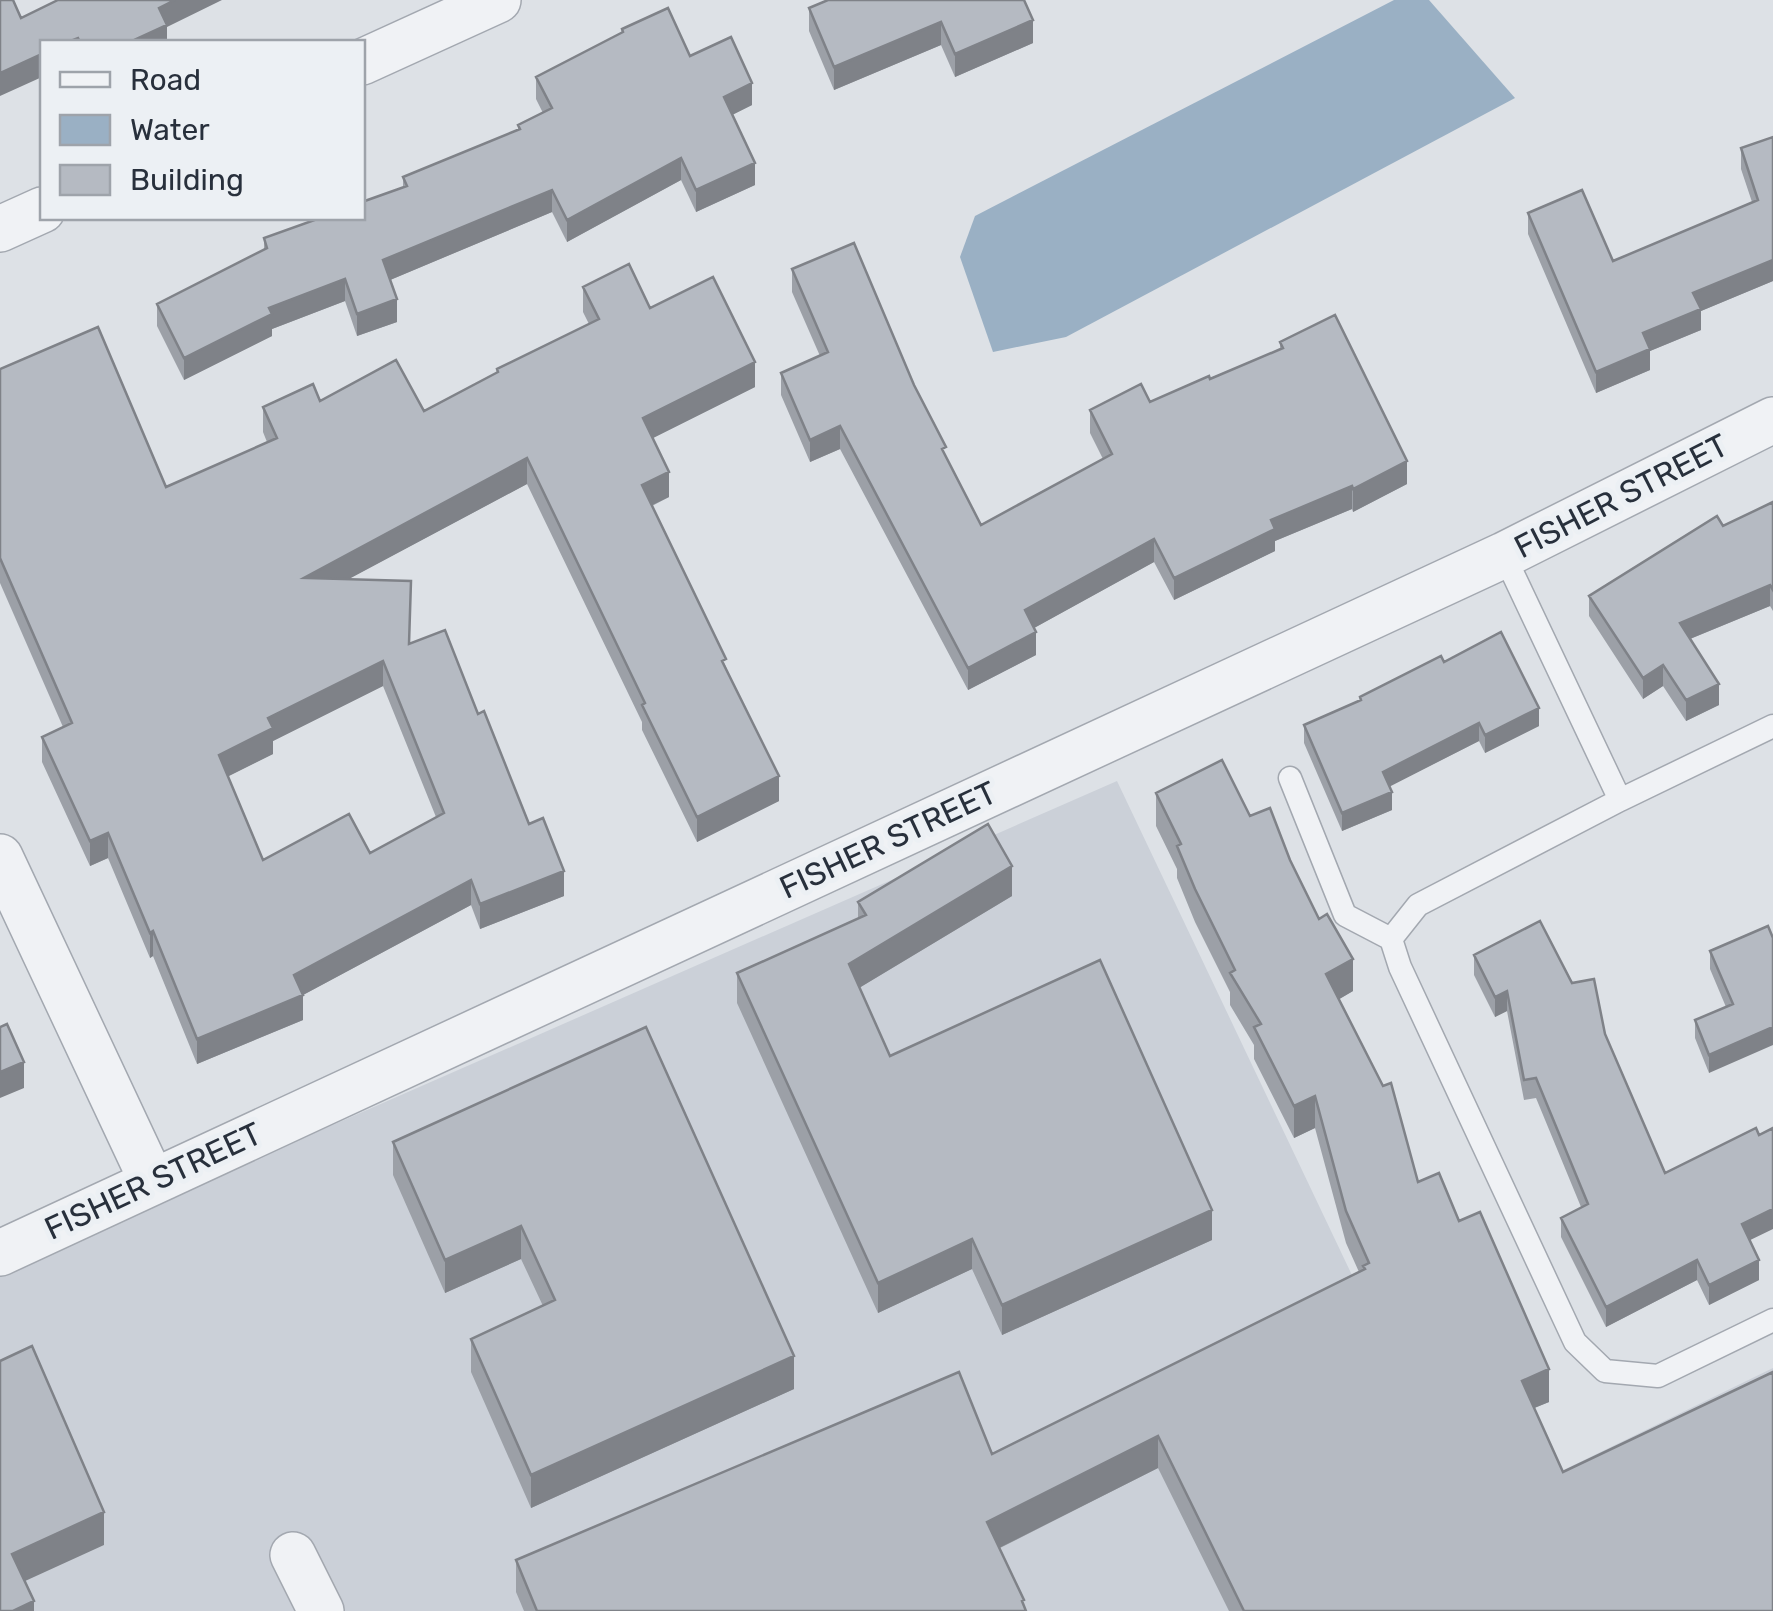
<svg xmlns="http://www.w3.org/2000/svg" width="1773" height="1611" font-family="Rubik,sans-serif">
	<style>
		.built { fill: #cbd0d8 }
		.water { fill: #9ab0c4 }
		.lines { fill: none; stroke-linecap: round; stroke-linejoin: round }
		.service-casing { stroke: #a3a8b0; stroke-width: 25 }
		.minor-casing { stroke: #a3a8b0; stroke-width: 48 }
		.service { stroke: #f0f2f5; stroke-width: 22 }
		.minor { stroke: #f0f2f5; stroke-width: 45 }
		.wall { fill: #9ca0a7; fill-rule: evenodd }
		.shaded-wall { fill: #7f8288 }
		.building { fill: #b5bac2; stroke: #7f8288; stroke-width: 2.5; fill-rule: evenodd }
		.labels { text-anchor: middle; stroke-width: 10; stroke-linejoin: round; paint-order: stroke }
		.street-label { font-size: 32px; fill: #28303c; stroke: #ecf0f4 }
	</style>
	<rect width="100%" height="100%" fill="#dde1e6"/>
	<path class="built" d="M 1117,781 L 1467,1517 L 1773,1368 L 1773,1611 L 0,1611 L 0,1271 Z"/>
	<path class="water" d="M 1394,0 L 1429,0 L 1515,98 L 1066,337 L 993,352 L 960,257 L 975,216 Z"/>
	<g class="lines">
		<g class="service-casing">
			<path id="service" d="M 1504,555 L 1620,800
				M 1773,726 L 1620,800 L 1418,905 L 1391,939 L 1400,967 L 1575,1342 L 1605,1371 L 1658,1376 L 1773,1320
				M 1290,778 L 1345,915 L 1391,939"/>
		</g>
		<g class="minor-casing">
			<path id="minor" d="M 362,62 L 498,0
				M 0,229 L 42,210
				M 0,857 L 152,1181
				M 0,1253 L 1504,555 L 1773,420
				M 293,1555 L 321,1611"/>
		</g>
		<use href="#service" class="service"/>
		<use href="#minor" class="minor"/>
	</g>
	<path class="wall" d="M 1024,0 L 1033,43 L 955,77 L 941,45 L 834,90 L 809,31 L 809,8 Z
		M 622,29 L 690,56 L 752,105 L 732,115 L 755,185 L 696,212 L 681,180 L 567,242 L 552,212 L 390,280 L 397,322 L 357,336 L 345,301 L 272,329 L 272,336 L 184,380 L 157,326 L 157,304 L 264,250 L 264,238 L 403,187 L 403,177 L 518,130 L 518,125 L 543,113 L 536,99 L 536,77 L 622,32 Z
		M 1773,137 L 1773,281 L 1701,311 L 1701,330 L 1650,351 L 1650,370 L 1596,393 L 1528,234 L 1528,213 L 1613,261 L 1752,202 L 1741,169 L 1741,148 Z
		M 792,269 L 914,385 L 946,457 L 981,525 L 1103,459 L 1090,433 L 1090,410 L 1150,402 L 1280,350 L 1280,342 L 1407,484 L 1353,512 L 1352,509 L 1275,541 L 1275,551 L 1174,600 L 1154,562 L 1034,628 L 1036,655 L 968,690 L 840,449 L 810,462 L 781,395 L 781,373 L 820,356 L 792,292 Z
		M 583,287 L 650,308 L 755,387 L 653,438 L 669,497 L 652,506 L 726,667 L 779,801 L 697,842 L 642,730 L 642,722 L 527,484 L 348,579 L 478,714 L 564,896 L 480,929 L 471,905 L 303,995 L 303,1020 L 197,1064 L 153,956 L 150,958 L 108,858 L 90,866 L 42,762 L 42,737 L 63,727 L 0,583 L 0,369 L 166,487 L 267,442 L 263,432 L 263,407 L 320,401 L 424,411 L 497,373 L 497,369 L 589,324 L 583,312 ZM 383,686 L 436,817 L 370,853 L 263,860 L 228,776 L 273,754 L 273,741 Z
		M 1773,502 L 1773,611 L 1770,606 L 1690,639 L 1719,705 L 1686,721 L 1663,686 L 1643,699 L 1589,616 L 1589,596 L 1723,526 Z
		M 1444,662 L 1539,726 L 1485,753 L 1479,741 L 1389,786 L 1392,810 L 1342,831 L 1304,743 L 1304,725 L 1360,701 L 1360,697 Z
		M 1156,793 L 1250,816 L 1290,860 L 1353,991 L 1339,999 L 1418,1182 L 1459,1221 L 1549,1402 L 1534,1408 L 1563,1472 L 1773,1611 L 1229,1611 L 1158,1468 L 1000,1548 L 1026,1611 L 524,1611 L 516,1592 L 516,1560 L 992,1454 L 1359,1272 L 1346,1243 L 1315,1128 L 1294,1138 L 1254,1059 L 1254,1045 L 1230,1005 L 1230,992 L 1195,922 L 1177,878 L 1177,869 L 1156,826 Z
		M 1012,896 L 859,988 L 890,1056 L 1212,1240 L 1002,1335 L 972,1269 L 878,1313 L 737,1003 L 737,973 L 858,918 L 858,902 Z
		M 1773,938 L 1709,1073 L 1695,1038 L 1695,1020 L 1726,1007 L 1710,969 L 1710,951 Z
		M 1474,955 L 1572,983 L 1605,1034 L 1665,1173 L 1750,1240 L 1759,1280 L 1709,1305 L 1697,1280 L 1606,1327 L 1561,1237 L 1561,1218 L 1581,1207 L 1536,1098 L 1524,1100 L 1507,1011 L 1495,1017 L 1474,975 Z
		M 393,1142 L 794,1389 L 531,1508 L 471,1372 L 471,1339 L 543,1306 L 521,1259 L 445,1293 L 393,1175 Z"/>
	<path class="shaded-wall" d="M 175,0 L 222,0 L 167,27 L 167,42 L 130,42 L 159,8 Z
		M 1033,20 L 1033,43 L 955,77 L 955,54 Z
		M 941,22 L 941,45 L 834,90 L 834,67 Z
		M 42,54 L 42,77 L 0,96 L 0,73 Z
		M 752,83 L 752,105 L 724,119 L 724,97 Z
		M 681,158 L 681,180 L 567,242 L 567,220 Z
		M 755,163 L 755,185 L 696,212 L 696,190 Z
		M 552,190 L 552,212 L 383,283 L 383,260 Z
		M 1773,260 L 1773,281 L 1701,311 L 1701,330 L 1650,351 L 1650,370 L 1596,393 L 1596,372 L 1693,293 Z
		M 345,279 L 345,301 L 272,329 L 272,336 L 184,380 L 184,358 L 269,308 Z
		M 397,299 L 397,322 L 357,336 L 357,314 Z
		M 755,362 L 755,387 L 643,443 L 643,418 Z
		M 840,426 L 840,449 L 810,462 L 810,440 Z
		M 527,458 L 527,484 L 304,603 L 304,578 Z
		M 1407,461 L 1407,484 L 1353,512 L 1353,489 Z
		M 669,472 L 669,497 L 642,510 L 642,485 Z
		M 1352,486 L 1352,509 L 1275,541 L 1275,551 L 1174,600 L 1174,578 L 1271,520 Z
		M 1154,539 L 1154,562 L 1025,633 L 1025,610 Z
		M 1770,585 L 1770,606 L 1680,643 L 1680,623 Z
		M 1036,632 L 1036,655 L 968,690 L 968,668 Z
		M 383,661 L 383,686 L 273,741 L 273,754 L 219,781 L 219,755 L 268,718 Z
		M 1663,665 L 1663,686 L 1643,699 L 1643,678 Z
		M 1719,684 L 1719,705 L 1686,721 L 1686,700 Z
		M 1539,708 L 1539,726 L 1485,753 L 1485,735 Z
		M 1479,723 L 1479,741 L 1383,790 L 1383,772 Z
		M 779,776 L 779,801 L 697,842 L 697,817 Z
		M 1392,792 L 1392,810 L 1342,831 L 1342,813 Z
		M 108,833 L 108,858 L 90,866 L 90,841 Z
		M 1012,866 L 1012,896 L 849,994 L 849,964 Z
		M 564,871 L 564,896 L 480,929 L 480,904 Z
		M 471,880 L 471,905 L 303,995 L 303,1020 L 197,1064 L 197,1039 L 294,975 Z
		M 153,931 L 153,956 L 150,958 L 150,933 Z
		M 1353,959 L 1353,991 L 1326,1007 L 1326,974 Z
		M 1507,991 L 1507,1011 L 1495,1017 L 1495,997 Z
		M 1773,1027 L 1773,1045 L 1709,1073 L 1709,1055 Z
		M 24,1062 L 24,1088 L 0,1098 L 0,1072 Z
		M 1315,1096 L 1315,1128 L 1294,1138 L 1294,1106 Z
		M 1773,1209 L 1773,1229 L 1742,1244 L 1742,1224 Z
		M 1212,1210 L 1212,1240 L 1002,1335 L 1002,1305 Z
		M 521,1226 L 521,1259 L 445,1293 L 445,1260 Z
		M 972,1239 L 972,1269 L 878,1313 L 878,1283 Z
		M 1697,1260 L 1697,1280 L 1606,1327 L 1606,1307 Z
		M 1759,1260 L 1759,1280 L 1709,1305 L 1709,1285 Z
		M 794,1356 L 794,1389 L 531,1508 L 531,1475 Z
		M 1549,1369 L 1549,1402 L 1522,1413 L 1522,1381 Z
		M 1158,1436 L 1158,1468 L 987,1554 L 987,1522 Z
		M 104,1512 L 104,1545 L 12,1587 L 12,1554 Z
		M 34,1601 L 34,1611 L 13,1611 Z"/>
	<path class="building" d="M 0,0 L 13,0 L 21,18 L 58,0 L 175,0 L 159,8 L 167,25 L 130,42 L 80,42 L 78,38 L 68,42 L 42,42 L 42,54 L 0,73 Z
		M 828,0 L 1024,0 L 1033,20 L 955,54 L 941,22 L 834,67 L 809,8 Z
		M 668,8 L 690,56 L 731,37 L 752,83 L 724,97 L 755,163 L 696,190 L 681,158 L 567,220 L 552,190 L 383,260 L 397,299 L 357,314 L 345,279 L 269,308 L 272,314 L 184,358 L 157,304 L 267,248 L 264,238 L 320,218 L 362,218 L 362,202 L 407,186 L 403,177 L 520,129 L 518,125 L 552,108 L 536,77 L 623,32 L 622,29 Z
		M 1773,137 L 1773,260 L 1693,293 L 1701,309 L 1643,333 L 1650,349 L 1596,372 L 1528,213 L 1582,190 L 1613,261 L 1758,200 L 1741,148 Z
		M 854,243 L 914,385 L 946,447 L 942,449 L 981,525 L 1112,454 L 1090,410 L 1141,384 L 1150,402 L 1209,376 L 1210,379 L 1283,348 L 1280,342 L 1335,315 L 1407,461 L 1353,489 L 1352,486 L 1271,520 L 1275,529 L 1174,578 L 1154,539 L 1025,610 L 1036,632 L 968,668 L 840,426 L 810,440 L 781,373 L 828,352 L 792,269 Z
		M 629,264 L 650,308 L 713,277 L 755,362 L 643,418 L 669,472 L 642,485 L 726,659 L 722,661 L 779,776 L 697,817 L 642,705 L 645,703 L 527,458 L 304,578 L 411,581 L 409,644 L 445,630 L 478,714 L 484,711 L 529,824 L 543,818 L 564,871 L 480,904 L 471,880 L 294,975 L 303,995 L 197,1039 L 153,931 L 150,933 L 108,833 L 90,841 L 42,737 L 72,723 L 0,558 L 0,369 L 98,327 L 166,487 L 277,438 L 263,407 L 313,384 L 320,401 L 396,360 L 424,411 L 498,372 L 497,369 L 599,319 L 583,287 ZM 383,661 L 444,813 L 370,853 L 349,814 L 263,860 L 219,755 L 273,728 L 268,718 Z
		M 1773,502 L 1773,590 L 1770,585 L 1680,623 L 1719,684 L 1686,700 L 1663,665 L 1643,678 L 1589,596 L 1717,516 L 1723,526 Z
		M 1501,632 L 1539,708 L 1485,735 L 1479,723 L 1383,772 L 1392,792 L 1342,813 L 1304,725 L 1361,700 L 1360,697 L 1441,656 L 1444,662 Z
		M 1222,760 L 1250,816 L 1270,808 L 1290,860 L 1319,919 L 1327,914 L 1353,959 L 1326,974 L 1383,1086 L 1391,1083 L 1418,1182 L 1439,1173 L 1459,1221 L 1480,1212 L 1549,1369 L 1522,1381 L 1563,1472 L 1773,1372 L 1773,1611 L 1244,1611 L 1158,1436 L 987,1522 L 1024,1600 L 1022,1601 L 1026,1611 L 537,1611 L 516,1560 L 959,1372 L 992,1454 L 1365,1269 L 1363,1266 L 1369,1263 L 1346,1211 L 1315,1096 L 1294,1106 L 1254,1027 L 1261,1024 L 1230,973 L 1235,970 L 1195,889 L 1177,846 L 1181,844 L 1156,793 Z
		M 988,824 L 1012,866 L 849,964 L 890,1056 L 1100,960 L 1212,1210 L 1002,1305 L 972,1239 L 878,1283 L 737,973 L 866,915 L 858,902 Z
		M 1540,921 L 1572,983 L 1594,979 L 1605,1034 L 1665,1173 L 1756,1128 L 1759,1135 L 1773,1128 L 1773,1209 L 1742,1224 L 1759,1260 L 1709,1285 L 1697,1260 L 1606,1307 L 1561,1218 L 1588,1204 L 1536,1078 L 1524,1080 L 1507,991 L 1495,997 L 1474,955 Z
		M 1768,926 L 1773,938 L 1773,1027 L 1709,1055 L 1695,1020 L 1733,1004 L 1710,951 Z
		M 7,1024 L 24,1062 L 0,1072 L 0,1027 Z
		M 646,1027 L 794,1356 L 531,1475 L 471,1339 L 555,1300 L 521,1226 L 445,1260 L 393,1142 Z
		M 32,1346 L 104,1512 L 12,1554 L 34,1601 L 13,1611 L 0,1611 L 0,1361 Z"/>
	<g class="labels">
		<g class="street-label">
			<text transform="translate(1621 496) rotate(-27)" y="11">FISHER STREET</text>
			<text transform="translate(888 840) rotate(-25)" y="11">FISHER STREET</text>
			<text transform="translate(153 1181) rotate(-25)" y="11">FISHER STREET</text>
		</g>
	</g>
	<rect x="40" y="40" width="325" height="180" fill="#ecf0f4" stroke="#9ea3aa" stroke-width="2.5"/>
	<rect x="60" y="72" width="50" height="15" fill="#f0f2f5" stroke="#9ea3aa" stroke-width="2.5"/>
	<text x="130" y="90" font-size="30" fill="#28303c">Road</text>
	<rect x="60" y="115" width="50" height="30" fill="#9ab0c4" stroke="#9ea3aa" stroke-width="2.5"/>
	<text x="130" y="140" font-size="30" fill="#28303c">Water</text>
	<rect x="60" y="165" width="50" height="30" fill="#b5bac2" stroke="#9ea3aa" stroke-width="2.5"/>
	<text x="130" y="190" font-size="30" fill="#28303c">Building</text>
</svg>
